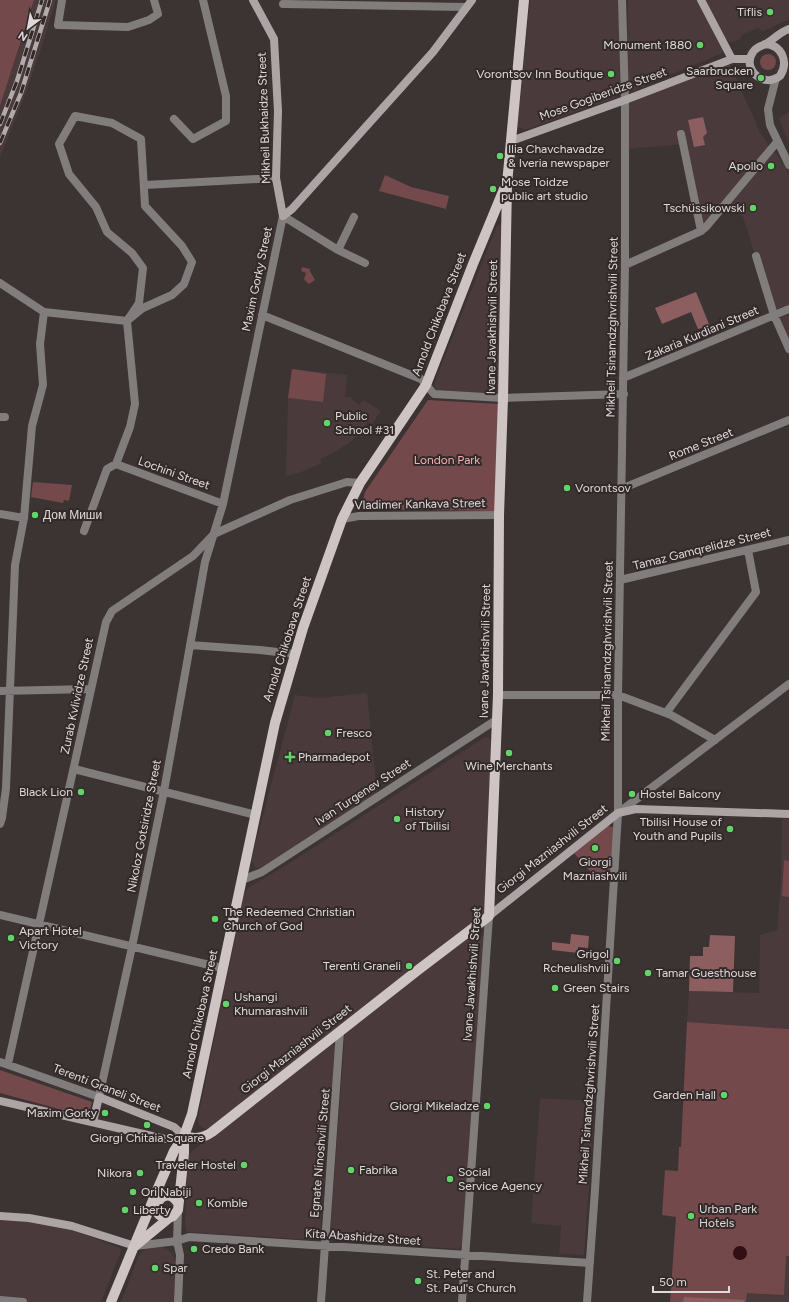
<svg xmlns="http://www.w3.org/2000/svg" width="789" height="1302" font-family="Figtree,sans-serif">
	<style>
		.built { fill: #4b3a3b }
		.green { fill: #74494b }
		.forest { fill: #8c5e60 }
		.water { fill: #330e12 }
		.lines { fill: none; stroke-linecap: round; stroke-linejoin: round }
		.street { stroke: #827d7d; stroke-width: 8 }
		.secondary { stroke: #ada5a5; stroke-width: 8 }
		.primary { stroke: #cec4c4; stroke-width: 10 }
		.rail-casing { stroke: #b2abab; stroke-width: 4.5 }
		.rail { stroke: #322929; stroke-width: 3; stroke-dasharray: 9; stroke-linecap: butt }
		.poi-dot { fill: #62d469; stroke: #322929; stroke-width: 1.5 }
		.labels { text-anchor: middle; stroke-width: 4; stroke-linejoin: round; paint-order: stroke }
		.poi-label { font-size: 12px; fill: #e0d9d9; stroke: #322929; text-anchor: start }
		.street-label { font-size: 12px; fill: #e0d9d9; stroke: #322929 }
		.park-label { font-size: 12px; fill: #faaeb1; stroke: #322929 }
	</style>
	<rect width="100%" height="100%" fill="#3c3333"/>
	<path class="built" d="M 34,0 L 56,0 L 42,46 L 24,98 L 0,157 L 0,106 Z
		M 530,0 L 619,0 L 620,89 L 619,93 L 614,98 L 525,130 L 517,127 Z
		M 628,0 L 697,0 L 725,52 L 627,93 Z
		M 705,0 L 789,0 L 789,19 L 762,32 L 758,28 L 741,35 L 740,39 L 736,41 L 730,42 L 726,39 Z
		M 729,63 L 760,132 L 769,146 L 708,221 L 700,224 L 685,144 L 628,149 L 628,103 Z
		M 789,112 L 789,144 L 779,118 Z
		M 773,152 L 777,154 L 789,174 L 789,304 L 775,310 L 756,251 L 754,252 L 743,217 L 728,205 Z
		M 498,225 L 501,225 L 498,393 L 437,391 L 434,384 L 496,228 Z
		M 789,314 L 789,348 L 778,319 Z
		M 292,369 L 347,375 L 345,397 L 350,397 L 359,405 L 363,400 L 381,411 L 372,424 L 368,422 L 352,441 L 332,454 L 320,459 L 322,463 L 299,473 L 286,476 L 288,398 Z
		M 367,693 L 377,793 L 265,867 L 258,868 L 255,867 L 251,860 L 295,695 L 319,698 Z
		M 485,737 L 489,737 L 491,741 L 486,911 L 483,915 L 216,1126 L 208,1129 L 203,1128 L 199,1125 L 198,1118 L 244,894 L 248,888 L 288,864 Z
		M 782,819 L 789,819 L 789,1029 L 687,1022 L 689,991 L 759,993 L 760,935 L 777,930 L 781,880 Z
		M 475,932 L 486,938 L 462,1246 L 458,1249 L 333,1240 L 330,1236 L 345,1032 Z
		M 331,1043 L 336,1047 L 324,1170 L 320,1239 L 317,1240 L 187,1232 L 185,1228 L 186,1171 L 187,1158 L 192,1151 Z
		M 540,1098 L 595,1101 L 584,1255 L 559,1254 L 561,1226 L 531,1223 Z
		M 0,1220 L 30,1221 L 70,1229 L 120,1248 L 121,1251 L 101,1302 L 21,1302 L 0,1297 Z
		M 162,1247 L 167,1249 L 171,1253 L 176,1262 L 174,1302 L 121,1302 L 139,1255 L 146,1248 Z
		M 786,1256 L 789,1256 L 789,1302 L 746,1302 L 747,1293 Z"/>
	<path class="green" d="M 0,0 L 34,0 L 0,106 Z
		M760 62a8 8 0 1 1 16 0a8 8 0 1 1-16 0Z
		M 385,175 L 411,187 L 449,196 L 446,209 L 379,191 Z
		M 302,267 L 310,269 L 310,271 L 315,280 L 309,284 L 304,279 L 306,273 L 301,271 Z
		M 292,369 L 326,374 L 323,402 L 288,398 Z
		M 428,400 L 499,404 L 496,511 L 361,509 L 365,492 Z
		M 33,482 L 72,485 L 69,501 L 64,500 L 63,503 L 31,497 Z
		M 608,826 L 613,827 L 614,830 L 610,882 C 595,881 584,864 574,853 Z
		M 784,860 L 789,861 L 789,897 L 782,896 Z
		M 687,1022 L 789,1029 L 789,1256 L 786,1256 L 784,1295 L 747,1293 L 746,1302 L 670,1302 L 676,1217 L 662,1215 L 665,1170 L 678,1171 L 679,1147 L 681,1147 Z
		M 0,1070 L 92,1102 L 88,1117 L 0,1093 Z"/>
	<path class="forest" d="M 703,117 L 707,133 L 703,137 L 705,145 L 694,147 L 688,120 Z
		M 696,292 L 711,329 L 704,332 L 702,328 L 698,329 L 691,312 L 662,324 L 655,308 Z
		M 571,934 L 589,936 L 588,948 L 578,947 L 578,953 L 552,950 L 552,942 L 570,944 Z
		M 710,935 L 735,936 L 733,992 L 689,991 L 690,956 L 703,956 L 703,947 L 709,947 Z
		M 684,1297 L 745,1300 L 744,1302 L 683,1302 Z"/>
	<path class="water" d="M733 1253a7 7 0 1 1 14 0a7 7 0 1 1-14 0Z"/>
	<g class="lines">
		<path class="street" d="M 62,0 L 58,25 L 128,27 L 149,20 L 158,14 L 154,0
			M 283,4 L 466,7
			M 776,78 L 768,109 L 770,125 L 789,165
			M 174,119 L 193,139 L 226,121 L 226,96 L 203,0
			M 681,134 L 701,231
			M 145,185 L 276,178
			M 338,250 L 354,217
			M 756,256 L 774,315 L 789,349
			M 625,265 L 701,231 L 706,227 L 777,142
			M 0,283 L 44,312 L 127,321 L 143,308 L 172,295 L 184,284 L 192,262 L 182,246 L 145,206 L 141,139 L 112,123 L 75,116 L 59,144 L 69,174 L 96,207 L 107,232 L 132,253 L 143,268 L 139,303 L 127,321 L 135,404 L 130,427 L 116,464
			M 262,315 L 421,379 L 434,394 L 503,398 L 624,394
			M 623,378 L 789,309
			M 0,417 L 5,417
			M 116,464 L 223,504
			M 621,489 L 789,420
			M 0,514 L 24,518
			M 342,519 L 359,516 L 499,515
			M 84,531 L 107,469 L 116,464
			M 620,580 L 789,540
			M 190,645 L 260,650 L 295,654
			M 0,691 L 91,689
			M 498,695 L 618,695 L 671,715 L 715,740
			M 666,713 L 756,592 L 748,550
			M 74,769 L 256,815
			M 618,813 L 789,684
			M 0,824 L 2,818 L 6,788 L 15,565 L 24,518 L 32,426 L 43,385 L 40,344 L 44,312
			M 242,880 L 262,872 L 496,720
			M 0,915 L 222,968
			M 0,1062 L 99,1097 L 132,947 L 164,791 L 205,562 L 223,504 L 283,216 L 338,250 L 365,263
			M 8,1064 L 106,622 L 112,611 L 193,556 L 214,534 L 290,500 L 347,482 L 360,483
			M 135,1246 L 177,1241 L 189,1237 L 590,1263
			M 0,1300 L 23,1302
			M 178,1302 L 180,1255 L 177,1241 L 178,1210
			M 321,1302 L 340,1031
			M 462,1302 L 489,916
			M 587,1302 L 595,1190 L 618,813 L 618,695 L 625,265 L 625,100 L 622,0"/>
		<path class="secondary" d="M 253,0 L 274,39 L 278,111 L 276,178 L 283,216 L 292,209 L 433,52 L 472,0
			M 701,0 L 732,59
			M 765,44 C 782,45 789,62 780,76 C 764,89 741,69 753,52 C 756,47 761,46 766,44 C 774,39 780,32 789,29
			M 511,141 L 625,100 L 732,59 L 750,59
			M 489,916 L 618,813 L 636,809 L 789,814
			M 0,1101 L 165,1139 L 179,1138 L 184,1136 L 174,1127 L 99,1097 L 93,1122
			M 0,1216 L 29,1218 L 72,1226 L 135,1246"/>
		<path class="primary" d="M 184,1136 C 194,1139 202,1139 212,1132 L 418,970 L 489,916 L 498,695 L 499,515 L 503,398 L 507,184 L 524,0
			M 169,1218 C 142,1217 164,1180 178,1203
			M 135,1246 L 169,1218 L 173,1216 L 178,1210 L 184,1153 L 184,1136
			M 111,1302 L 158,1188 L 174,1151 L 184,1136 L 192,1114 L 275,723 L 303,628 L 342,519 L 360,483 L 426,385 L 473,264 L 504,189"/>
		<g class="rail-casing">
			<path id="rail" d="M 0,124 L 17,81 L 42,0
				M 0,143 L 21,93 L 50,0"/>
		</g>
		<use href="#rail" class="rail"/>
	</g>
	<g class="poi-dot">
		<circle cx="770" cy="12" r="4"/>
		<circle cx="700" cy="45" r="4"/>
		<circle cx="611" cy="74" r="4"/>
		<circle cx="761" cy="78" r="4"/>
		<circle cx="500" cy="156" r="4"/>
		<circle cx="771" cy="166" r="4"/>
		<circle cx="493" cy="189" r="4"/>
		<circle cx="753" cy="208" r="4"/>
		<circle cx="327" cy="423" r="4"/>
		<circle cx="567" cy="488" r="4"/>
		<circle cx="35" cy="515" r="4"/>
		<circle cx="328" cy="733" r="4"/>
		<circle cx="509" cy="753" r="4"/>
		<path d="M288 751h4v4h4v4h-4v4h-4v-4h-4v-4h4z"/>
		<circle cx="81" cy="792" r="4"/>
		<circle cx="632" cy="794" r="4"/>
		<circle cx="397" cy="819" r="4"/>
		<circle cx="730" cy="829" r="4"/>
		<circle cx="595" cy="848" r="4"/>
		<circle cx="215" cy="919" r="4"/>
		<circle cx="11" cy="938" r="4"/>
		<circle cx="617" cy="961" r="4"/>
		<circle cx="409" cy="966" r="4"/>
		<circle cx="648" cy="973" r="4"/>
		<circle cx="555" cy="988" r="4"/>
		<circle cx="226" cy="1004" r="4"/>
		<circle cx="724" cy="1095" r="4"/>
		<circle cx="487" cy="1106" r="4"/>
		<circle cx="105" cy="1113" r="4"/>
		<circle cx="147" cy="1125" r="4"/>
		<circle cx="244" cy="1165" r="4"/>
		<circle cx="351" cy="1170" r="4"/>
		<circle cx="140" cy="1173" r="4"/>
		<circle cx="450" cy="1179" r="4"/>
		<circle cx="133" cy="1192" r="4"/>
		<circle cx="199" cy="1203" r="4"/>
		<circle cx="125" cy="1210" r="4"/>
		<circle cx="691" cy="1216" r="4"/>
		<circle cx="194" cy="1249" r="4"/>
		<circle cx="155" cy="1268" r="4"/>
		<circle cx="418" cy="1281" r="4"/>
	</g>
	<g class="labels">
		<g class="poi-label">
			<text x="762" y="16" text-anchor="end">Tiflis</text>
			<text x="692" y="49" text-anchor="end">Monument 1880</text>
			<text x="753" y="75" text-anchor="end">Saarbrucken<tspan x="753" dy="14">Square</tspan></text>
			<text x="603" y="78" text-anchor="end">Vorontsov Inn Boutique</text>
			<text x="508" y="153">Ilia Chavchavadze<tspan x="508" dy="14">&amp; Iveria newspaper</tspan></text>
			<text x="763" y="170" text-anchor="end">Apollo</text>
			<text x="501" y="186">Mose Toidze<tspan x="501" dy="14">public art studio</tspan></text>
			<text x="745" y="212" text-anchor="end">Tschüssikowski</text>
			<text x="335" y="420">Public<tspan x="335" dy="14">School #31</tspan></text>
			<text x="575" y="492">Vorontsov</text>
			<text x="43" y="519">Дом Миши</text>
			<text x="336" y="737">Fresco</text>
			<text x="298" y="761">Pharmadepot</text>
			<text x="509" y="770" text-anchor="middle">Wine Merchants</text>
			<text x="73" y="796" text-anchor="end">Black Lion</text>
			<text x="640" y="798">Hostel Balcony</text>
			<text x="405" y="816">History<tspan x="405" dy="14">of Tbilisi</tspan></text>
			<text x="722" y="826" text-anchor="end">Tbilisi House of<tspan x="722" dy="14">Youth and Pupils</tspan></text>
			<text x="595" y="866" text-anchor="middle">Giorgi<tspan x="595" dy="14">Mazniashvili</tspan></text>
			<text x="223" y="916">The Redeemed Christian<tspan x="223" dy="14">Church of God</tspan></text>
			<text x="19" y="935">Apart Hotel<tspan x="19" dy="14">Victory</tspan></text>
			<text x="609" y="958" text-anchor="end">Grigol<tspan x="609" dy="14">Rcheulishvili</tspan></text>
			<text x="401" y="970" text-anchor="end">Terenti Graneli</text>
			<text x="656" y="977">Tamar Guesthouse</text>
			<text x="563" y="992">Green Stairs</text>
			<text x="234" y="1001">Ushangi<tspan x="234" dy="14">Khumarashvili</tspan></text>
			<text x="716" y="1099" text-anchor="end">Garden Hall</text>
			<text x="479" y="1110" text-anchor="end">Giorgi Mikeladze</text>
			<text x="97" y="1117" text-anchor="end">Maxim Gorky</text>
			<text x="147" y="1142" text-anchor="middle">Giorgi Chitaia Square</text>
			<text x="236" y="1169" text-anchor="end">Traveler Hostel</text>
			<text x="359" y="1174">Fabrika</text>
			<text x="458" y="1176">Social<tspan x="458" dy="14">Service Agency</tspan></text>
			<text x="132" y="1177" text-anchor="end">Nikora</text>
			<text x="141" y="1196">Ori Nabiji</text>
			<text x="207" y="1207">Komble</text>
			<text x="699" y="1213">Urban Park<tspan x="699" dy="14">Hotels</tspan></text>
			<text x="133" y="1214">Liberty</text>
			<text x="202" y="1253">Credo Bank</text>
			<text x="163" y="1272">Spar</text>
			<text x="426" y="1278">St. Peter and<tspan x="426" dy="14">St. Paul's Church</tspan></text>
		</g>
		<g class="street-label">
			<text transform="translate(603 94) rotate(-20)" y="4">Mose Gogiberidze Street</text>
			<text transform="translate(264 118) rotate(-92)" y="4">Mikheil Bukhaidze Street</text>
			<text transform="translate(257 279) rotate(-78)" y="4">Maxim Gorky Street</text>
			<text transform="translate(439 314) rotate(-69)" y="4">Arnold Chikobava Street</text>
			<text transform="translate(492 327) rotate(-89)" y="4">Ivane Javakhishvili Street</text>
			<text transform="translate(612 327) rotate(-89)" y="4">Mikheil Tsinamdzghvrishvili Street</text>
			<text transform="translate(702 333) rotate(-23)" y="4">Zakaria Kurdiani Street</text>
			<text transform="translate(701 444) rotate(-22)" y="4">Rome Street</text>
			<text transform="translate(174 473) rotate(20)" y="4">Lochini Street</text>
			<text transform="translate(420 504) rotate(-1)" y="4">Vladimer Kankava Street</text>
			<text transform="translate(702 549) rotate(-14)" y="4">Tamaz Gamqrelidze Street</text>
			<text transform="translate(287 639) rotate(-72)" y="4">Arnold Chikobava Street</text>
			<text transform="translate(485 651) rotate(-89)" y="4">Ivane Javakhishvili Street</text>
			<text transform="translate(607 651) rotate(-89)" y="4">Mikheil Tsinamdzghvrishvili Street</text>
			<text transform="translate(77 696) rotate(-78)" y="4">Zurab Kvlividze Street</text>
			<text transform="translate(363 792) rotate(-33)" y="4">Ivan Turgenev Street</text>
			<text transform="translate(144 826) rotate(-79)" y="4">Nikoloz Gotsiridze Street</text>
			<text transform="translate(552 849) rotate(-38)" y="4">Giorgi Mazniashvili Street</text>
			<text transform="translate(472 974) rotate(-86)" y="4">Ivane Javakhishvili Street</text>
			<text transform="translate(200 1014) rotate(-78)" y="4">Arnold Chikobava Street</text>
			<text transform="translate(296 1049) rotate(-38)" y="4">Giorgi Mazniashvili Street</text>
			<text transform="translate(107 1088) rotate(21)" y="4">Terenti Graneli Street</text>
			<text transform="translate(589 1094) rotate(-86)" y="4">Mikheil Tsinamdzghvrishvili Street</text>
			<text transform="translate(320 1153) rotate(-85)" y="4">Egnate Ninoshvili Street</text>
			<text transform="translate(363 1237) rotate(4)" y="4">Kita Abashidze Street</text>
		</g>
		<g class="park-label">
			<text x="447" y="464">London Park</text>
		</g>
	</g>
	<g transform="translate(28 28) rotate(212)" stroke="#322929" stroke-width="3" paint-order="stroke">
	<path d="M0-3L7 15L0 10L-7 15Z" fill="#e0d9d9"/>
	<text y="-6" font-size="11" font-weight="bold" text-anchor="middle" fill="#e0d9d9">N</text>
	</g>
	<path d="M653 1286v6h76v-6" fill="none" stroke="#e0d9d9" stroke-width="2"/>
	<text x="659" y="1286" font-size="12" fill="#e0d9d9" stroke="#322929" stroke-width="3" paint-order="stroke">50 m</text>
</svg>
